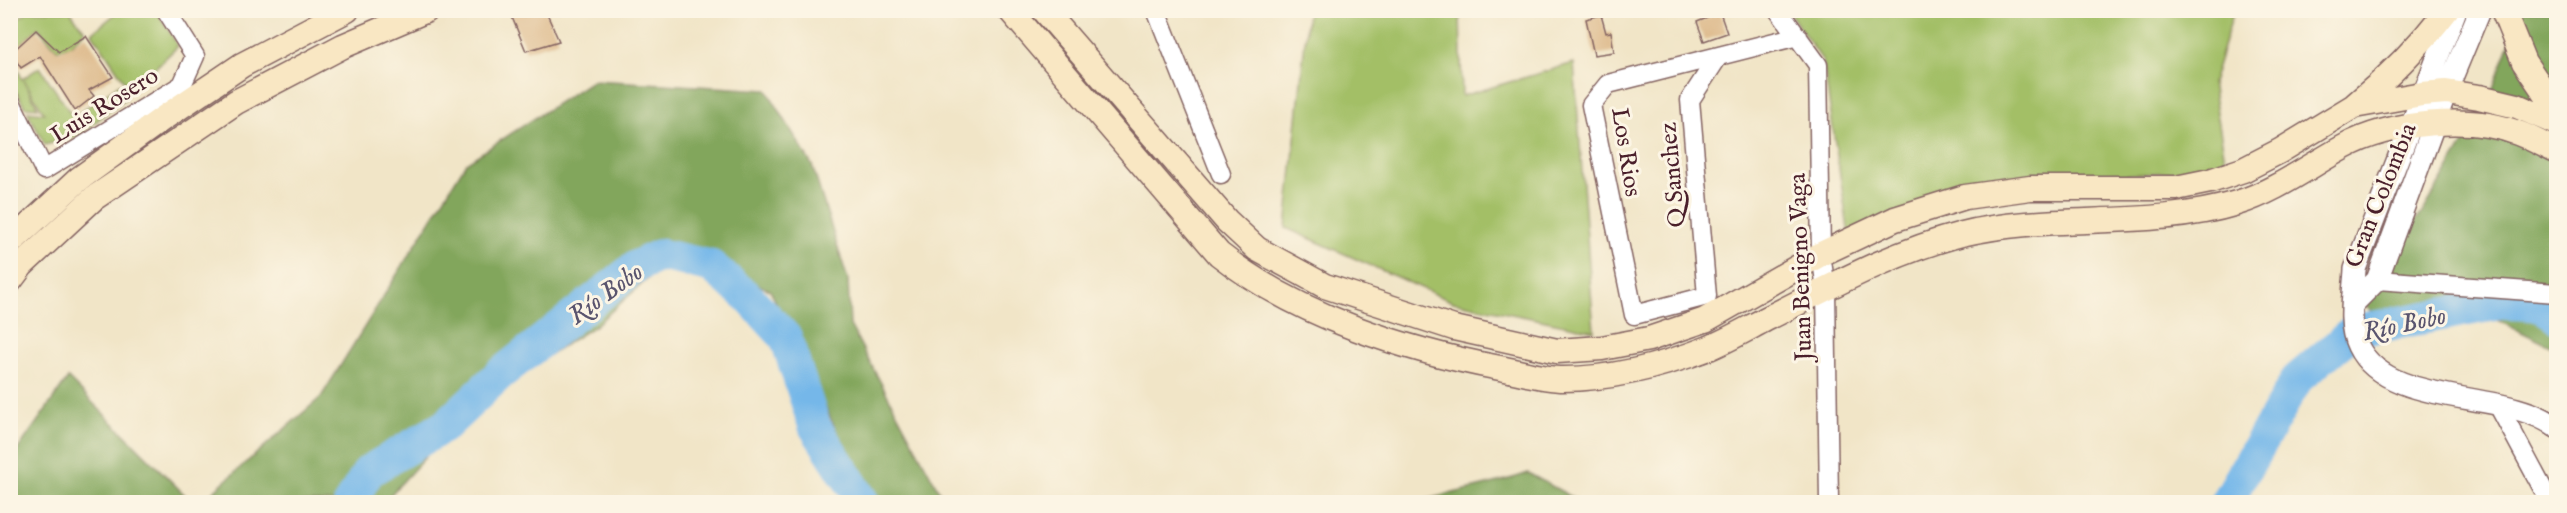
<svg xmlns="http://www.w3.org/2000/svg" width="2567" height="513" font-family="'IM FELL English',serif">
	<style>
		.green { fill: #a3bf66; stroke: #766f48; stroke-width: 1.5 }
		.forest { fill: #82a65b; stroke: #666243; stroke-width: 1.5 }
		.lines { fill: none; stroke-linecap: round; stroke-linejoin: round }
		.river { stroke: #74b7e9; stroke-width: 33 }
		.building { fill: #dfbd91 }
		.minor-casing { stroke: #846462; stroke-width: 21 }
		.tertiary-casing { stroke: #846462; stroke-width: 24 }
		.secondary-casing { stroke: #846462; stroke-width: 27 }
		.minor { stroke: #fff; stroke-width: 18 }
		.tertiary { stroke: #fff; stroke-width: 21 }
		.secondary { stroke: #f9e7c3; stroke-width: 24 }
		.labels { text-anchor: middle; stroke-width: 6; stroke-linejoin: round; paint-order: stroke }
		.street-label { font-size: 24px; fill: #4a1f2b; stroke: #fcf5e5 }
		.water-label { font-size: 26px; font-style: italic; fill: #59546e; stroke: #fcf5e5 }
	</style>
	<rect width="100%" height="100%" fill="#fcf5e5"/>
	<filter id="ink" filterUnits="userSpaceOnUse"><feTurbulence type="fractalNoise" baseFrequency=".0167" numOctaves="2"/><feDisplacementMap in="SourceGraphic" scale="12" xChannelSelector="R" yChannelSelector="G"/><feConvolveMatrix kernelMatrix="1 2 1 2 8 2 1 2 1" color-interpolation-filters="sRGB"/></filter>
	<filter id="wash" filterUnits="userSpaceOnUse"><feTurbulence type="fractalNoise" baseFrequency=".008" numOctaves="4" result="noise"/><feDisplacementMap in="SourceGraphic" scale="24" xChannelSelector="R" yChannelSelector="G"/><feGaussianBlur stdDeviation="1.35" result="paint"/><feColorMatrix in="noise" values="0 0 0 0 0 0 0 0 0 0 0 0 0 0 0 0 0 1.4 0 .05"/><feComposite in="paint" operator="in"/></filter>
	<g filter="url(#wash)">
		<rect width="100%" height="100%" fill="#f1e5c7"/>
		<path class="green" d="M 29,11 L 70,11 L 85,31 L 70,46 L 57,50 L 38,28 L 11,53 L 22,79 L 40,67 L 73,117 L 120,84 L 127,97 L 77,137 L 45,145 L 27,111 L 44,113 L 24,80 L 38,108 L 25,107 L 11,82 L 10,23 Z
			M 119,11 L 157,11 L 178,46 L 131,91 L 92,33 Z
			M 1308,11 L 1460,11 L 1462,96 L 1574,63 L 1594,331 L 1453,302 L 1286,228 Z
			M 1788,11 L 2234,11 L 2212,83 L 2226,165 L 2183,172 L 1995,181 L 1849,236 L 1823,61 Z"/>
		<path class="forest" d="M 2522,11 L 2556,11 L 2556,349 L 2497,320 L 2438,306 L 2378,316 L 2349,292 L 2422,213 L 2485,109 Z
			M 593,80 L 767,90 L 812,165 L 848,280 L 850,325 L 941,495 L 935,502 L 870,502 L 770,290 L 679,251 L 596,325 L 476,402 L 384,502 L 201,502 L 321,397 L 466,163 Z
			M 68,378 L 192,502 L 11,502 L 11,459 Z
			M 1528,473 L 1581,502 L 1418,502 C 1455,491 1492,486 1528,473 Z"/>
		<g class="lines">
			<path class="river" d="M 350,502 L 369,471 L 445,426 L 500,374 L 637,266 L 661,255 L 711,266 L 749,298 L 786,338 L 815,427 L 863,502
				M 2227,502 L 2297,379 L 2354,331 L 2502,303 L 2540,305 L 2556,316"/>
		</g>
		<g id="blocks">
			<path class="building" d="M 509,10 L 545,10 L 559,41 L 526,51 Z
				M 1720,13 L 1727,33 L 1704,41 L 1697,22 Z
				M 1601,15 L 1606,33 L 1611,32 L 1614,52 L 1594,55 L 1586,19 Z
				M 36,30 L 59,52 L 86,36 L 113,77 L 89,90 L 94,96 L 75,111 L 40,56 L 21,68 L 11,53 Z"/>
		</g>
	</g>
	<g filter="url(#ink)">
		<use href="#blocks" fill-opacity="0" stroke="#846462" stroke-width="1.5"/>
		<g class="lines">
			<g class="minor-casing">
				<path id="minor" d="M 1156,10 L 1221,174
					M 1778,10 L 1818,65 L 1821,254 L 1826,289 L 1829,502
					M 1718,57 L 1690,100 L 1707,296 L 1634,315 L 1591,105 L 1608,84 L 1798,36
					M 10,100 L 44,170 L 182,85 L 195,56 L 166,10
					M 2377,280 L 2556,293
					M 2498,405 L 2550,502"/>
			</g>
			<g class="tertiary-casing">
				<path id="tertiary" d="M 2456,10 L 2355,269 C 2354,293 2347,324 2358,346 C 2388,409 2506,388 2556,427
					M 2354,303 L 2377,280 L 2446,92 L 2480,10"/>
			</g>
			<g class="secondary-casing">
				<path id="secondary" d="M 1010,10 L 1219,254 C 1296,315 1404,350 1500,368 C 1521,372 1543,379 1563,379 C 1614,379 1662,366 1709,348 C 1728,340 1747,329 1766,319 C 1830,287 1892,252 1962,234 C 2052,212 2148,230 2237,203 C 2276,191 2309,166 2344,147 C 2389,122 2470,114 2518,133 C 2531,138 2544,145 2556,151
					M 1044,10 L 1227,221 L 1257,249 L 1325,286 L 1454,328 L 1557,351 L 1602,348 L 1649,339 L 1705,320 L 1821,254 L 1895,219 L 1965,197 L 2030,188 L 2176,188 L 2210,181 L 2243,170 L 2280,151 L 2354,106 L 2422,94 L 2446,92 L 2479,97 L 2517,106 L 2556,123
					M 2503,10 L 2524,62 L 2556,109
					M 2355,105 C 2390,76 2419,46 2447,10
					M 10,243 L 79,179 L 162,119 L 242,65 L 347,10
					M 10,281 L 22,265 L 94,198 L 236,102 L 343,46 L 427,10"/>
			</g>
			<use href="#minor" class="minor"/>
			<use href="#tertiary" class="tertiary"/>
			<use href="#secondary" class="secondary"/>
		</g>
	</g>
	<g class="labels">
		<g class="street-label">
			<text transform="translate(104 105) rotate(-32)" y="8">Luis Rosero</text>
			<text transform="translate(1627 152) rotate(81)" y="8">Los Rios</text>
			<text transform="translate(1672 175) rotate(-95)" y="8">Q Sanchez</text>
			<text transform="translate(2380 195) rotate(-68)" y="8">Gran Colombia</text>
			<text transform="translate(1800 267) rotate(-92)" y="8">Juan Benigno Vaga</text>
		</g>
		<g class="water-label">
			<text transform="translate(605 293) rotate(-36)" y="9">Río Bobo</text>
			<text transform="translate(2404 323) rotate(-12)" y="9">Río Bobo</text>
		</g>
	</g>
	<rect width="2567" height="513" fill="none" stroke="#fcf5e5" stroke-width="36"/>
</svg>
